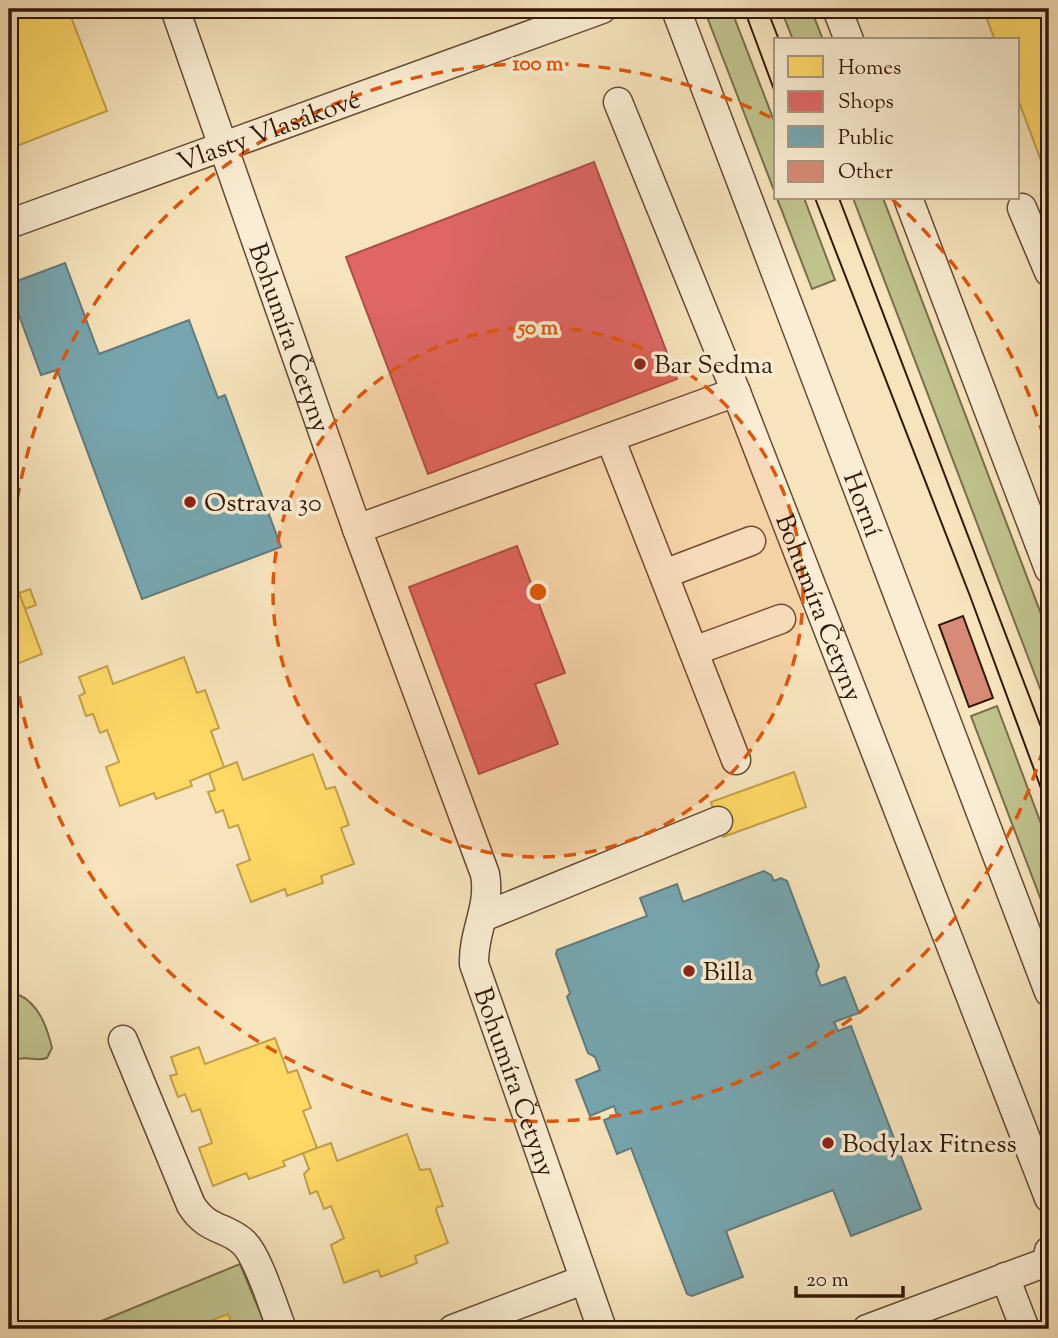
<svg xmlns="http://www.w3.org/2000/svg" width="1058" height="1338" font-family="'Sorts Mill Goudy',serif">
	<style>
		.green { fill: #c0c38e; stroke: #7a6d4b; stroke-width: 2 }
		.homes { fill: #ffd966; stroke: #c29f4a; stroke-width: 2 }
		.shops { fill: #e06666; stroke: #ac4e4a; stroke-width: 2 }
		.public { fill: #76a5af; stroke: #627a7d; stroke-width: 2 }
		.building { fill: #d78a75; stroke: #331708; stroke-width: 2 }
		.lines { fill: none; stroke-linecap: round; stroke-linejoin: round }
		.street-casing { stroke: #644a35; stroke-width: 31 }
		.street { stroke: #faedd3; stroke-width: 28 }
		.tram { stroke: #331708; stroke-width: 2 }
		.ring { fill: none; stroke: #df560c; stroke-width: 3.5; stroke-dasharray: 12 9 }
		.poi-dot { fill: #8f2418; stroke: #faedd3; stroke-width: 2.5 }
		.labels { text-anchor: middle; stroke-width: 7; stroke-linejoin: round; paint-order: stroke }
		.street-label { font-size: 26px; fill: #331708; stroke: #faedd3 }
		.poi-label { font-size: 26px; fill: #331708; stroke: #faedd3; text-anchor: start }
		.centre { fill: #df560c; stroke: #faedd3; stroke-width: 3.5 }
		.ring-label { font-size: 21px; text-anchor: middle; font-weight: bold; fill: #df560c; stroke: #faedd3; stroke-width: 7; stroke-linejoin: round; paint-order: stroke }
	</style>
	<rect width="100%" height="100%" fill="#f7e4bc"/>
	<filter id="stains"><feTurbulence type="fractalNoise" baseFrequency=".00286" numOctaves="4"/><feColorMatrix values="0 0 0 0 .2 0 0 0 0 .09 0 0 0 0 .02 0 0 0 .5 -.17"/></filter>
	<radialGradient id="worn" r=".72"><stop offset=".6" stop-color="#630" stop-opacity="0"/><stop offset="1" stop-color="#630" stop-opacity=".3"/></radialGradient>
	<path class="green" d="M 704,9 L 731,9 L 776,126 L 776,198 L 804,198 L 835,280 L 812,289 Z
		M 781,9 L 811,9 L 823,40 L 793,40 Z
		M 853,198 L 883,198 L 1049,635 L 1049,712 Z
		M 997,706 L 1049,845 L 1049,921 L 971,716 Z
		M 17,994 C 39,1003 47,1027 52,1048 L 47,1058 C 35,1062 26,1055 15,1060 L 9,1056 L 9,999 Z
		M 240,1264 L 267,1329 L 82,1329 Z"/>
	<path class="homes" d="M 9,9 L 68,9 L 107,111 L 9,149 Z
		M 983,9 L 1049,9 L 1049,182 L 1018,99 L 1018,40 L 995,40 Z
		M 9,566 L 42,654 L 9,667 Z
		M 30,589 L 36,605 L 25,609 L 19,593 Z
		M 184,657 L 197,693 L 205,690 L 219,728 L 211,731 L 224,767 L 190,781 L 192,786 L 156,799 L 154,793 L 120,806 L 106,767 L 119,762 L 107,730 L 100,733 L 93,714 L 86,716 L 79,696 L 85,693 L 79,677 L 107,666 L 113,684 Z
		M 313,754 L 326,789 L 335,787 L 349,825 L 341,828 L 354,864 L 321,876 L 323,883 L 287,896 L 285,889 L 251,902 L 237,865 L 250,860 L 238,825 L 229,828 L 223,810 L 216,813 L 208,792 L 215,790 L 209,773 L 237,762 L 243,780 Z
		M 794,772 L 806,807 L 723,837 L 711,802 Z
		M 275,1038 L 288,1073 L 297,1070 L 311,1108 L 303,1111 L 317,1148 L 283,1161 L 285,1166 L 249,1179 L 246,1173 L 213,1186 L 199,1148 L 212,1143 L 200,1109 L 192,1112 L 185,1094 L 178,1097 L 170,1076 L 177,1074 L 171,1057 L 199,1047 L 205,1064 Z
		M 407,1134 L 420,1170 L 430,1169 L 443,1206 L 437,1207 L 436,1210 L 448,1243 L 415,1256 L 417,1263 L 381,1277 L 378,1270 L 344,1283 L 331,1245 L 344,1238 L 331,1206 L 324,1209 L 317,1191 L 310,1194 L 304,1174 L 309,1169 L 303,1153 L 331,1143 L 337,1161 Z
		M 228,1314 L 234,1329 L 189,1329 Z"/>
	<path class="shops" d="M 594,162 L 677,379 L 428,474 L 346,257 Z
		M 517,546 L 565,673 L 535,684 L 558,744 L 479,774 L 409,587 Z"/>
	<path class="public" d="M 65,263 L 99,354 L 189,320 L 218,398 L 225,395 L 281,547 L 142,599 L 57,370 L 41,375 L 9,288 L 9,284 Z
		M 764,871 L 771,875 L 774,881 L 781,878 L 787,881 L 819,966 L 816,973 L 821,986 L 845,977 L 859,1013 L 834,1022 L 838,1031 L 851,1026 L 921,1209 L 851,1236 L 833,1190 L 726,1231 L 743,1277 L 692,1296 L 687,1294 L 631,1148 L 617,1154 L 604,1120 L 617,1115 L 614,1106 L 590,1116 L 576,1080 L 600,1070 L 595,1057 L 588,1053 L 567,997 L 570,993 L 556,954 L 557,950 L 647,916 L 640,898 L 677,884 L 683,902 Z"/>
	<path class="building" d="M 963,616 L 993,698 L 969,707 L 939,625 Z"/>
	<g class="lines">
		<g class="street-casing">
			<g id="street">
				<path id="s1" d="M 175,9 L 357,529 L 736,392 L 1049,1198"/>
				<path d="M 837,9 L 849,40"/>
				<path id="s2" d="M 678,15 L 1049,992"/>
				<path d="M 618,102 L 736,392"/>
				<path d="M 908,198 L 1049,569"/>
				<path d="M 1022,208 L 1049,272"/>
				<path id="s3" d="M 9,224 L 602,9"/>
				<path d="M 610,438 L 736,760"/>
				<path id="s4" d="M 357,529 L 485,874 C 491,907 473,931 474,964 L 602,1329"/>
				<path d="M 664,574 L 751,541"/>
				<path d="M 694,651 L 781,619"/>
				<path d="M 483,917 L 718,821"/>
				<path d="M 123,1040 L 191,1205 C 208,1232 227,1226 244,1243 C 259,1258 273,1307 282,1329"/>
				<path d="M 1005,1277 L 1025,1329"/>
				<path d="M 453,1329 L 583,1280"/>
				<path d="M 867,1329 L 1047,1262 L 1049,1251"/>
			</g>
		</g>
		<use href="#street" class="street"/>
		<path class="tram" d="M 744,9 L 776,95
			M 767,9 L 779,40
			M 815,198 L 970,596 L 1049,810
			M 839,198 L 1049,748"/>
	</g>
	<circle cx="538" cy="592" r="265" fill="#df560c" fill-opacity=".12"/>
	<g class="ring">
		<circle cx="538" cy="592" r="265"/>
		<path d="M1049 729A529 529 0 1 1 774 119M892 199A529 529 0 0 1 1049 455"/>
	</g>
	<g class="poi-dot">
		<circle cx="640" cy="364" r="7"/>
		<circle cx="190" cy="502" r="7"/>
		<circle cx="689" cy="971" r="7"/>
		<circle cx="828" cy="1143" r="7"/>
	</g>
	<g class="labels">
		<g class="street-label">
			<text dy="9" stroke="none"><textPath href="#s3" startOffset="276">Vlasty Vlasákové</textPath></text>
			<text dy="9" stroke="none"><textPath href="#s1" startOffset="348">Bohumíra Četyny</textPath></text>
			<text dy="9" stroke="none"><textPath href="#s2" startOffset="523">Horní</textPath></text>
			<text dy="9" stroke="none"><textPath href="#s1" startOffset="1185">Bohumíra Četyny</textPath></text>
			<text dy="9" stroke="none"><textPath href="#s4" startOffset="584">Bohumíra Četyny</textPath></text>
		</g>
		<g class="poi-label">
			<text x="654" y="373">Bar Sedma</text>
			<text x="204" y="511">Ostrava 30</text>
			<text x="703" y="980">Billa</text>
			<text x="842" y="1152">Bodylax Fitness</text>
		</g>
	</g>
	<circle cx="538" cy="592" r="10" class="centre"/>
	<g class="ring-label">
		<text x="538" y="70">100 m</text>
		<text x="538" y="334">50 m</text>
	</g>
	<rect width="1058" height="1338" fill="none" stroke="#f7e4bc" stroke-width="35"/>
	<rect x="10" y="10" width="1037" height="1317" fill="none" stroke="#331708" stroke-width="3.5"/>
	<rect x="18" y="18" width="1023" height="1303" fill="none" stroke="#331708" stroke-width="2"/>
	<rect x="774" y="38" width="245" height="161" fill="#faedd3" stroke="#aa9782" stroke-width="2"/>
	<rect x="788" y="56" width="35" height="21" fill="#ffd966" stroke="#aa9782" stroke-width="2"/>
	<text x="838" y="74" font-size="21" fill="#331708">Homes</text>
	<rect x="788" y="91" width="35" height="21" fill="#e06666" stroke="#aa9782" stroke-width="2"/>
	<text x="838" y="108" font-size="21" fill="#331708">Shops</text>
	<rect x="788" y="126" width="35" height="21" fill="#76a5af" stroke="#aa9782" stroke-width="2"/>
	<text x="838" y="144" font-size="21" fill="#331708">Public</text>
	<rect x="788" y="161" width="35" height="21" fill="#d78a75" stroke="#aa9782" stroke-width="2"/>
	<text x="838" y="178" font-size="21" fill="#331708">Other</text>
	<path d="M796 1286v10h107v-10" fill="none" stroke="#331708" stroke-width="3.5"/>
	<text x="806" y="1286" font-size="21" fill="#331708" stroke="#faedd3" stroke-width="5" paint-order="stroke">20 m</text>
	<rect width="100%" height="100%" filter="url(#stains)"/>
	<rect width="100%" height="100%" fill="url(#worn)"/>
</svg>
